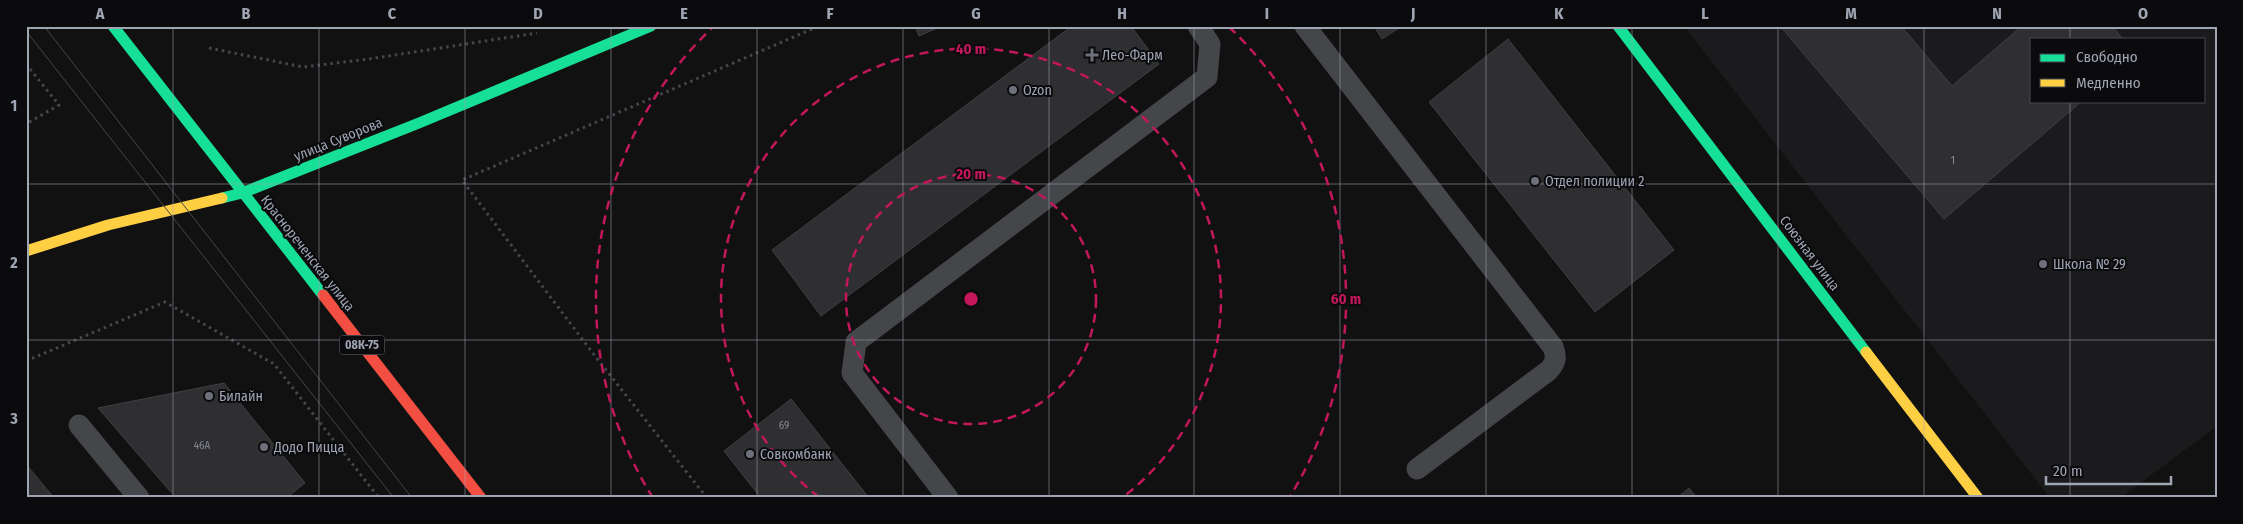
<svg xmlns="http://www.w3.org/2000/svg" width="2243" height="524" font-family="'Fira Sans Condensed',sans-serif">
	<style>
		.built { fill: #1b1b1d; fill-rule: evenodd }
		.building { fill: #2f2f31; stroke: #3f4045 }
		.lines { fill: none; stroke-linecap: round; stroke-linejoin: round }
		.path { stroke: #46474c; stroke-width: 3; stroke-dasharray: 2.5 4; stroke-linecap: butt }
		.lane { stroke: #45464a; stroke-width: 21 }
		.fast { stroke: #16e098; stroke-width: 11 }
		.slow { stroke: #ffcf43; stroke-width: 11 }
		.jam { stroke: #f24e42; stroke-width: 11 }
		.tram { stroke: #45474a; stroke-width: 1 }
		.grid { fill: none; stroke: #a0a5b4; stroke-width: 1; stroke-opacity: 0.55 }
		.ring { fill: none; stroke: #c2185b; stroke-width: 2.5; stroke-dasharray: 9 6 }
		.poi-dot { fill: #6e717b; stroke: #0b0b0d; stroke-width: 2 }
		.labels { text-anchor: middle; stroke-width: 4; stroke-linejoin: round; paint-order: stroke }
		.number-label { font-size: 11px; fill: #848893 }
		.shield { fill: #0b0b0d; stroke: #737782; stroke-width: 1 }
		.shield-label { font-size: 12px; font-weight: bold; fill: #a0a5b4 }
		.poi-label { font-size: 14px; fill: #a0a5b4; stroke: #0b0b0d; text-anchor: start }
		.street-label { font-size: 14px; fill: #a0a5b4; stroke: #0b0b0d }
		.centre { fill: #c2185b; stroke: #0b0b0d; stroke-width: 2.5 }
		.ring-label { font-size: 15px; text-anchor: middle; font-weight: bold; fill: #c2185b; stroke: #0b0b0d; stroke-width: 4; stroke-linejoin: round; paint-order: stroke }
		.neatline { fill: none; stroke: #a0a5b4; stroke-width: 2 }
		.grid-label { font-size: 16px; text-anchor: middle; font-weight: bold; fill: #a0a5b4 }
	</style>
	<rect width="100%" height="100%" fill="#111"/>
	<path class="built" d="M 1684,26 L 2217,26 L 2217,426 L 2120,498 L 2050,498 ZM 2032,39 L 2204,39 L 2204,101 L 2032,101 Z"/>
	<path class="building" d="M 915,26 L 942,26 L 919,36 Z
		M 1072,26 L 1131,26 L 1159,64 L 821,316 L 772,250 Z
		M 1374,26 L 1402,26 L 1382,39 Z
		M 1780,26 L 1901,26 L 1952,86 L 2022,26 L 2112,26 L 2123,39 L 2032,39 L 2032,101 L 2082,101 L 1944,219 Z
		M 1508,39 L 1674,250 L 1595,312 L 1429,102 Z
		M 224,383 L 305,483 L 286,498 L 176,498 L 98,408 Z
		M 791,399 L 869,498 L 761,498 L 724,451 Z
		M 26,464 L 54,498 L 26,498 Z
		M 1689,488 L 1697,498 L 1677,498 Z"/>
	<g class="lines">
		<path class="path" d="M 209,48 L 303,67 L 369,59 L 537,33
			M 26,64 L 59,105 L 26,124
			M 26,361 L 165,302 L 274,364 L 379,498
			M 707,498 L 595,356 L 462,180 L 819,26"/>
		<path class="lane" d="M 1305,26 L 1553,347 C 1557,357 1556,363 1548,371 L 1417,469
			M 79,425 L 139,498
			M 948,498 L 852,373 L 856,342 L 1207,77 L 1210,44 L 1198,26"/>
		<path class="fast" d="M 113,26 L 323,295
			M 1618,26 L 1866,352
			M 222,198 L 242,193 L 419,123 L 651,26"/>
		<path class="slow" d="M 26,251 L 108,225 L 222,198
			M 1866,352 L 1978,498"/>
		<path class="jam" d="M 323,295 L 481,498"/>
		<path class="tram" d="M 44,26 L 412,498
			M 26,31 L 394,498"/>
	</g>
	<path class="grid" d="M 173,26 L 173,498M 319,26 L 319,498M 465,26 L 465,498M 611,26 L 611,498M 757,26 L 757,498M 903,26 L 903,498M 1049,26 L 1049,498M 1194,26 L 1194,498M 1340,26 L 1340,498M 1486,26 L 1486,498M 1632,26 L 1632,498M 1778,26 L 1778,498M 1924,26 L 1924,498M 2070,26 L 2070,39M 2070,101 L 2070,498M 26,184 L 2217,184M 26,340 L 2217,340"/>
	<g class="ring">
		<circle cx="971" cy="299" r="125"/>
		<path d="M819 497A250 250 0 1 1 1123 497"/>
		<path d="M653 498A375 375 0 0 1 713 27M1229 27A375 375 0 0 1 1289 498"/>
	</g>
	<g class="poi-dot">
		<path d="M1089.5 47.5h5v5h5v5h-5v5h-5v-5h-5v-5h5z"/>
		<circle cx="1013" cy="90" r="5"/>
		<circle cx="1535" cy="181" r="5"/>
		<circle cx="2043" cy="264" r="5"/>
		<circle cx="209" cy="396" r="5"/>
		<circle cx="264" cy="447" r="5"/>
		<circle cx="750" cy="454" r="5"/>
	</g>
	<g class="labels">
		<g class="number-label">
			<text x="1953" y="164">1</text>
			<text x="784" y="429">69</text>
			<text x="202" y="449">46А</text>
		</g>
		<rect class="shield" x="339.5" y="335.5" width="45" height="19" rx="4"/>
		<g class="shield-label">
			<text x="362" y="349">08К-75</text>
		</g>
		<g class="poi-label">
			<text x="1102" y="60">Лео-Фарм</text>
			<text x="1023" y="95">Ozon</text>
			<text x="1545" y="186">Отдел полиции 2</text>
			<text x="2053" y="269">Школа № 29</text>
			<text x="219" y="401">Билайн</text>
			<text x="274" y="452">Додо Пицца</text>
			<text x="760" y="459">Совкомбанк</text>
		</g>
		<g class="street-label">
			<text transform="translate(338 139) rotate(-22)" y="5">улица Суворова</text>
			<text transform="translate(308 253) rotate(52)" y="5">Краснореченская улица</text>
			<text transform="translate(1810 253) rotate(53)" y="5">Союзная улица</text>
		</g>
	</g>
	<circle cx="971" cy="299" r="8" class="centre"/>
	<g class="ring-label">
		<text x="971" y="54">40 m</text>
		<text x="971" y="179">20 m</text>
		<text x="1346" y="304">60 m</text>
	</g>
	<rect width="2243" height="524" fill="none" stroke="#0b0b0d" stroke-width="55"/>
	<rect x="2030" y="38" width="175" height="65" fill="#0b0b0d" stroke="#474950"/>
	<rect x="2040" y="54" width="25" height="8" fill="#16e098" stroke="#474950"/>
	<text x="2076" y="62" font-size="15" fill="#a0a5b4">Свободно</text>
	<rect x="2040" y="79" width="25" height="8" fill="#ffcf43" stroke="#474950"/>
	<text x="2076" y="88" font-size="15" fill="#a0a5b4">Медленно</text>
	<path d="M2046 476v8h125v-8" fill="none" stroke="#a0a5b4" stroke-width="2.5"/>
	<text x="2053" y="476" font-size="15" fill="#a0a5b4" stroke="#0b0b0d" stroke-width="4" paint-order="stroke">20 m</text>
	<rect x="28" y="28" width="2188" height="468" class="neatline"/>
	<g class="grid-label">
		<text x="100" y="19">A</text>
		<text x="246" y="19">B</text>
		<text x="392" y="19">C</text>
		<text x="538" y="19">D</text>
		<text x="684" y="19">E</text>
		<text x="830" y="19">F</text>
		<text x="976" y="19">G</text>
		<text x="1122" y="19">H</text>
		<text x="1267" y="19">I</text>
		<text x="1413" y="19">J</text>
		<text x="1559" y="19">K</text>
		<text x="1705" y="19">L</text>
		<text x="1851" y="19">M</text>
		<text x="1997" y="19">N</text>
		<text x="2143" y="19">O</text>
		<text x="14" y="111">1</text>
		<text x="14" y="268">2</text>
		<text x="14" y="424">3</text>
	</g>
</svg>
